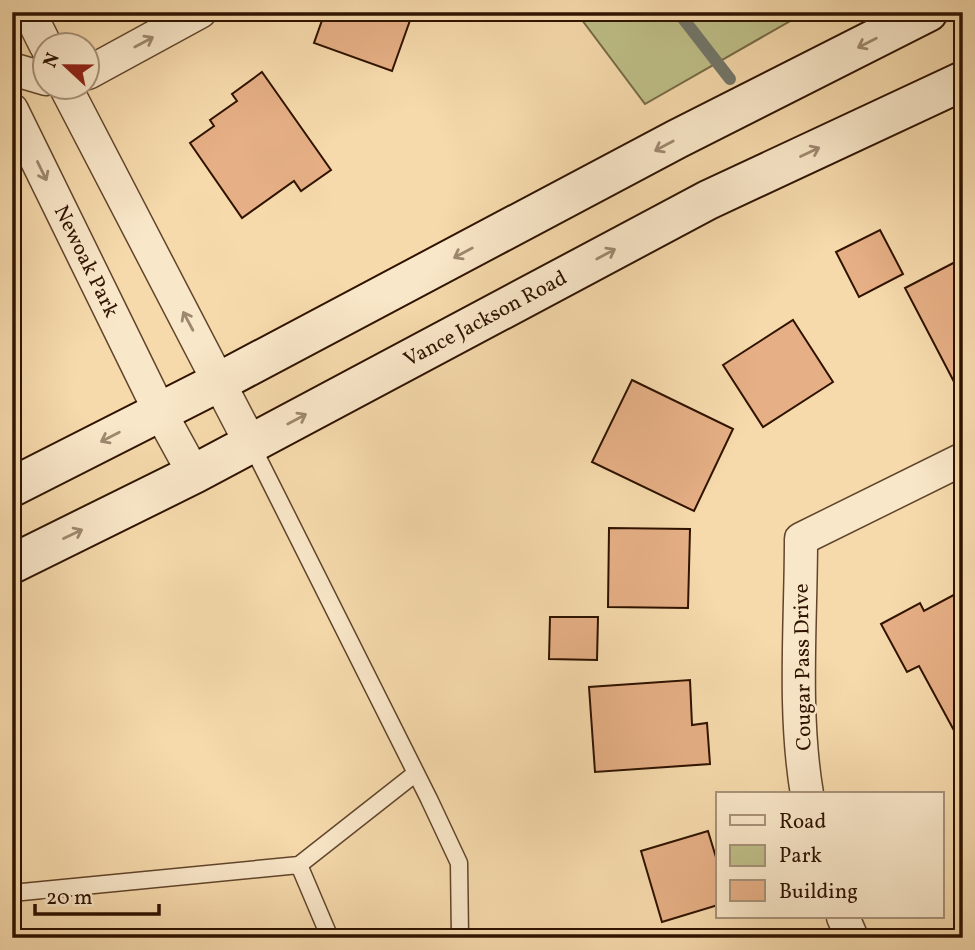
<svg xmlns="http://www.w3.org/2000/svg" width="975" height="950" font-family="Vollkorn,serif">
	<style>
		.green { fill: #bebf88; stroke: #766944; stroke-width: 2 }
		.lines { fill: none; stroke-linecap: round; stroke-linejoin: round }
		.stream { stroke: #72776b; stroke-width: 12 }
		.building { fill: #e6af85; stroke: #2f1300; stroke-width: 2 }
		.service-casing { stroke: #61452b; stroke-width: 19 }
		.minor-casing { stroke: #61452b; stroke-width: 35 }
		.secondary-casing { stroke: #2f1300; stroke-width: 42 }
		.service { stroke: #f9e7c9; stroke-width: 16 }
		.minor { stroke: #f9e7c9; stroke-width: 32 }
		.secondary { stroke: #f9e7c9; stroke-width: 38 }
		.oneway { stroke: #9e886f }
		.labels { text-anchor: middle; stroke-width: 5; stroke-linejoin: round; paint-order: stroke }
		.street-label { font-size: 21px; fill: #2f1300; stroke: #f9e7c9 }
	</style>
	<rect width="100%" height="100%" fill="#f6daac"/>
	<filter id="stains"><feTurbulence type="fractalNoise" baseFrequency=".00286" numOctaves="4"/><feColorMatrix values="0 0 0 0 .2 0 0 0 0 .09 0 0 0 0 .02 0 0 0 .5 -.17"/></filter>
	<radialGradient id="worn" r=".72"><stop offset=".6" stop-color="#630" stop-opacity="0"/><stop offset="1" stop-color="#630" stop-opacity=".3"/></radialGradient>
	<path class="green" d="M 576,12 L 785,12 L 792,20 L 645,104 Z"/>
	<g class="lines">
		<path class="stream" d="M 678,12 L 730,79"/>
	</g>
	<path class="building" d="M 325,12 L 413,12 L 392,71 L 314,43 Z
		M 262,72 L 331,170 L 301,191 L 294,181 L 242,218 L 190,143 L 214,126 L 210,120 L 237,101 L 232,94 Z
		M 880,230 L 903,274 L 859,297 L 836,252 Z
		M 963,258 L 963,399 L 905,288 Z
		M 793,320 L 833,382 L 763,427 L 723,365 Z
		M 632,380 L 733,429 L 694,511 L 592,462 Z
		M 609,528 L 690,529 L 688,608 L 608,607 Z
		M 963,590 L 963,747 L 919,666 L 907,672 L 881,624 L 920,603 L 924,611 Z
		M 550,617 L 598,617 L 597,660 L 549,659 Z
		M 690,680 L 692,725 L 707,723 L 710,764 L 595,772 L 589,687 Z
		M 708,831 L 718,864 L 718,905 L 662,922 L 641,851 Z"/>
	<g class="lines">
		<g class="service-casing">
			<path id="service" d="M 251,444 L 429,799 L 459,863 L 460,938
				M 12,893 L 299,865
				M 330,938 L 299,865 L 416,773"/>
		</g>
		<g class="minor-casing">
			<path id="minor" d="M 29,12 L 46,46
				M 12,69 L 46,79
				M 88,73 L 200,12
				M 66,88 L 251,444
				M 12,110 L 160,412 L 194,474
				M 807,794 C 793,711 801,623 801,539 L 963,459
				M 843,917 L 852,938"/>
		</g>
		<g class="secondary-casing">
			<path id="secondary" d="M 12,487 L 219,382 L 677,139 L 928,12
				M 12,564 L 194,474 L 708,200 L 963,81"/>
		</g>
		<use href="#service" class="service"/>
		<use href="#minor" class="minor"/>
		<use href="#secondary" class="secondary"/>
	</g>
	<defs><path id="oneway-shaft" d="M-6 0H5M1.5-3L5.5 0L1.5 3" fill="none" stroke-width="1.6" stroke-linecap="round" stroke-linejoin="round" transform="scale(1.75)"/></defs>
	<g class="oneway">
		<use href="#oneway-shaft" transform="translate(144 42) rotate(-28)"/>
		<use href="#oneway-shaft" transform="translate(867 43) rotate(153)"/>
		<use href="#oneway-shaft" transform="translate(664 146) rotate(152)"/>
		<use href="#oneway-shaft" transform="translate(810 152) rotate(-25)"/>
		<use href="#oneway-shaft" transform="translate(42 171) rotate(64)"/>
		<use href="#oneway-shaft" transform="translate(463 253) rotate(152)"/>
		<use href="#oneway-shaft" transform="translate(606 254) rotate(-28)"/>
		<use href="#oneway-shaft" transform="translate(188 321) rotate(-118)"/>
		<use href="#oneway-shaft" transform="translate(297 419) rotate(-28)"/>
		<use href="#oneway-shaft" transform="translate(110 437) rotate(153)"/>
		<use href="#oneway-shaft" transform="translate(73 534) rotate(-26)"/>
	</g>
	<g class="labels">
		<g class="street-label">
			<text transform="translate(87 261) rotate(64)" y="7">Newoak Park</text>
			<text transform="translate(485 318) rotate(-28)" y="7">Vance Jackson Road</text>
			<text transform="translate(802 667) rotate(-91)" y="7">Cougar Pass Drive</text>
		</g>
	</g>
	<rect width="975" height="950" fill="none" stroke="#f6daac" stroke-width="42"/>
	<rect x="14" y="14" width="947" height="922" fill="none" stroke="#2f1300" stroke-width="3.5"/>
	<rect x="21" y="21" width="933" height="908" fill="none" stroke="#2f1300" stroke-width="2"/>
	<rect x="716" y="792" width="228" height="126" fill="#f9e7c9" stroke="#a89279" stroke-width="2"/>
	<rect x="730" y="815" width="35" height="10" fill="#f9e7c9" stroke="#a89279" stroke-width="2"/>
	<text x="779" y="828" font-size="21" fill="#2f1300">Road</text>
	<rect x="730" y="845" width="35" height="21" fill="#bebf88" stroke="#a89279" stroke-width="2"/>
	<text x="779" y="862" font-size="21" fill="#2f1300">Park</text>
	<rect x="730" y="880" width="35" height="21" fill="#e6af85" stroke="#a89279" stroke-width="2"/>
	<text x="779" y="898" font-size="21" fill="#2f1300">Building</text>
	<g transform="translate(66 66) rotate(292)"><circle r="33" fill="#f9e7c9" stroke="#a89279" stroke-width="2"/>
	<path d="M0-5L12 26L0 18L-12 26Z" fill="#8f2418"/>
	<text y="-10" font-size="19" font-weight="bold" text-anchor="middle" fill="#2f1300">N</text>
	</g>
	<path d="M35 904v10h124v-10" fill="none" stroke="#2f1300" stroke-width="3.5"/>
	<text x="46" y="904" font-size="21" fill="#2f1300" stroke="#f9e7c9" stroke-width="5" paint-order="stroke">20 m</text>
	<rect width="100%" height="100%" filter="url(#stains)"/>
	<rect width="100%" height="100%" fill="url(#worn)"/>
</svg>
